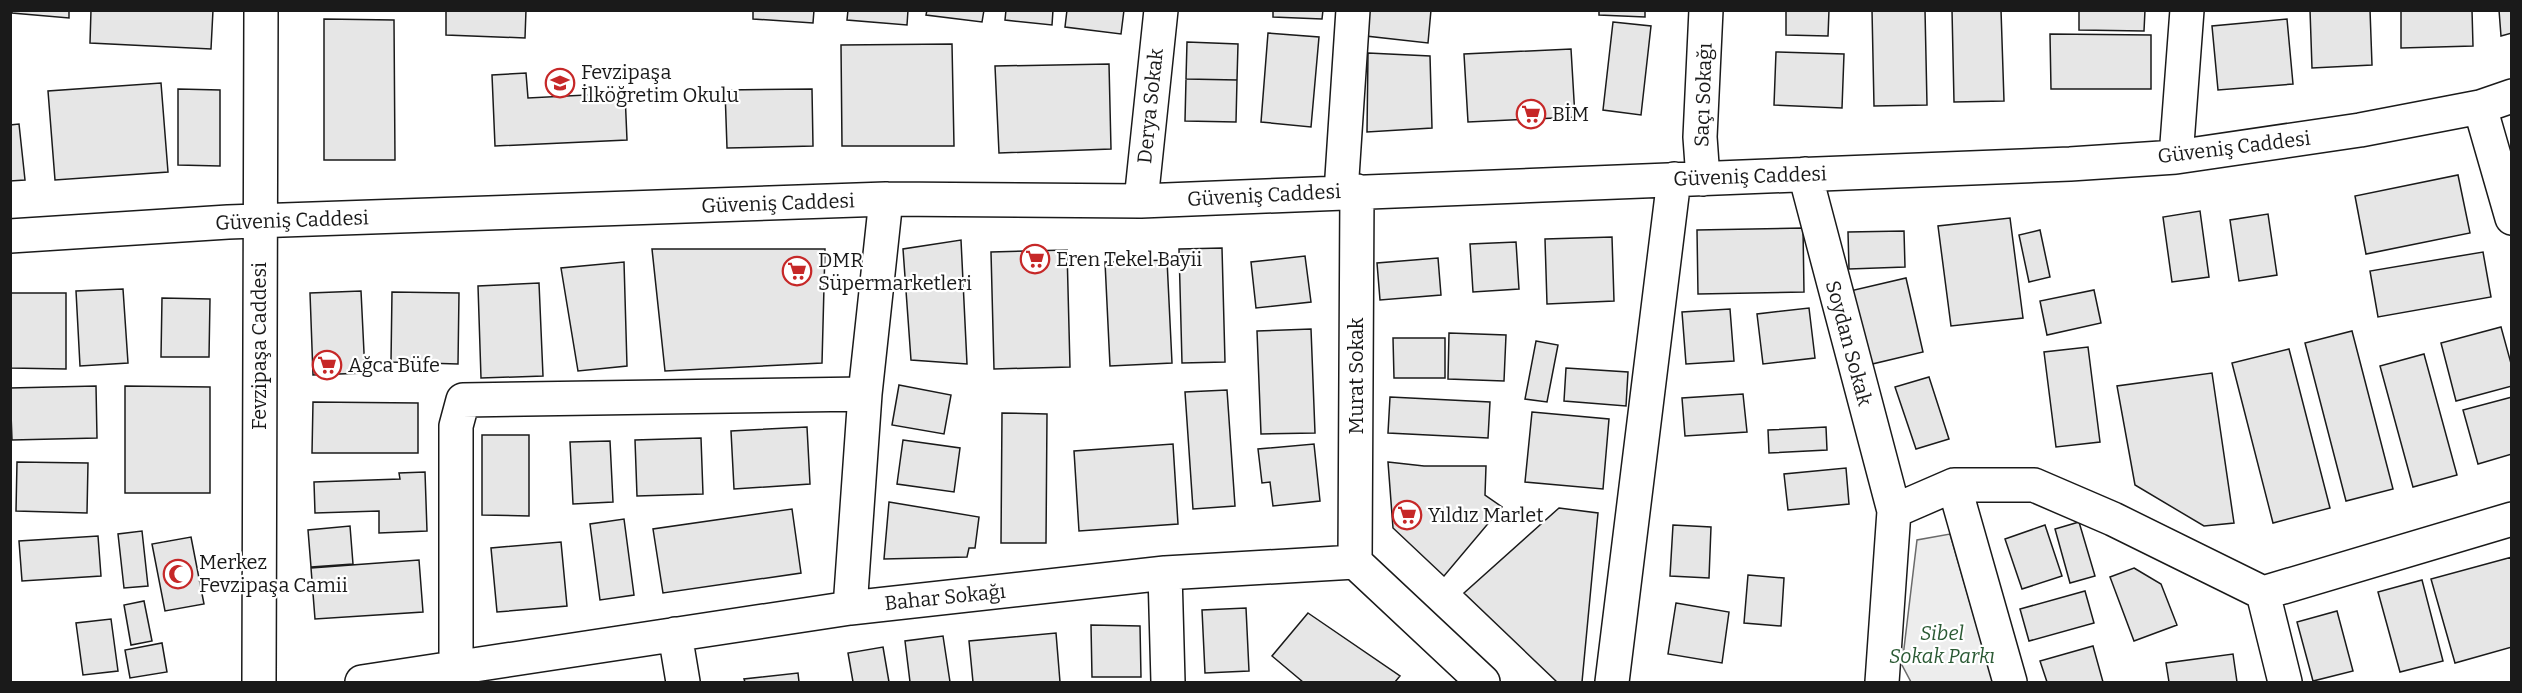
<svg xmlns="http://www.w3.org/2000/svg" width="2522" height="693" font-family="Bitter,serif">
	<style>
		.built { fill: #ededed; stroke: #6a6a6a; stroke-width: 1.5 }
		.building { fill: #e6e6e6; stroke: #1a1a1a; stroke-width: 1.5 }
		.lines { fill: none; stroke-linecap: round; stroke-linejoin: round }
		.minor-casing { stroke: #1a1a1a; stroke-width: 36 }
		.minor { stroke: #fff; stroke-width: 33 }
		.labels { text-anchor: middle; stroke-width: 4.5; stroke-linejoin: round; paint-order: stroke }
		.poi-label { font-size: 20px; fill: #1a1a1a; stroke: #fff; text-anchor: start }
		.street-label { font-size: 20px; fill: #1a1a1a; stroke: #fff }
		.park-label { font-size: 20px; font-style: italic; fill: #2b5a34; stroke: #fff }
	</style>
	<rect width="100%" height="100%" fill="#fff"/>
	<path class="built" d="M 1950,534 L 1993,682 L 1911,682 L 1902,665 L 1917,540 Z"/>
	<path class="building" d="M 12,10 L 69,10 L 69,18 L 12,13 Z
		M 91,10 L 213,10 L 211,49 L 90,43 Z
		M 446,10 L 526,10 L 525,38 L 446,35 Z
		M 753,10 L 814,10 L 813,23 L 753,19 Z
		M 848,10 L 908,10 L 907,25 L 847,20 Z
		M 927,10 L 984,10 L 982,22 L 926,15 Z
		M 1006,10 L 1053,10 L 1052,25 L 1005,20 Z
		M 1067,10 L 1124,10 L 1121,34 L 1065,27 Z
		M 1273,10 L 1323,10 L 1322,19 L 1273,17 Z
		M 1369,10 L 1431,10 L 1428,43 L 1366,36 Z
		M 1599,10 L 1645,10 L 1645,17 L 1599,15 Z
		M 1786,10 L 1829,10 L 1828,36 L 1786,35 Z
		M 1872,10 L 1925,10 L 1927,105 L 1874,106 Z
		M 1952,10 L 2001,10 L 2004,101 L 1954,102 Z
		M 2079,10 L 2145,10 L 2144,31 L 2079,30 Z
		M 2310,10 L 2370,10 L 2372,65 L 2312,68 Z
		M 2401,10 L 2472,10 L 2473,46 L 2401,48 Z
		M 2499,10 L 2512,10 L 2512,33 L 2501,36 Z
		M 324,19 L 394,20 L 395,160 L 324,160 Z
		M 2287,19 L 2293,84 L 2218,90 L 2212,26 Z
		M 1613,22 L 1651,26 L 1641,115 L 1603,110 Z
		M 1268,33 L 1319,37 L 1311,127 L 1261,122 Z
		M 2050,34 L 2151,35 L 2151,89 L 2051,89 Z
		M 1187,42 L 1238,44 L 1237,80 L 1186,79 Z
		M 952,44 L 954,146 L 842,146 L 841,45 Z
		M 1571,49 L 1575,117 L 1468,122 L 1464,54 Z
		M 1776,52 L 1844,54 L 1842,108 L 1774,105 Z
		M 1368,53 L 1430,56 L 1432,128 L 1367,132 Z
		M 1109,64 L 1111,149 L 999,153 L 995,66 Z
		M 526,73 L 528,98 L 625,93 L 627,140 L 495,146 L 492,75 Z
		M 1186,79 L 1237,80 L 1236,122 L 1185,121 Z
		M 161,83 L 168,172 L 55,180 L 48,91 Z
		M 178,89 L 220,90 L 220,166 L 178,165 Z
		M 812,89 L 813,146 L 727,148 L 725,90 Z
		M 19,124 L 25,180 L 10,181 L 10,125 Z
		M 2458,175 L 2470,233 L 2366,254 L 2355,196 Z
		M 2200,211 L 2209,277 L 2172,282 L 2163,217 Z
		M 2268,214 L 2277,275 L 2239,281 L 2230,220 Z
		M 2010,218 L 2023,318 L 1951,326 L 1938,226 Z
		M 1803,228 L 1804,292 L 1698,294 L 1697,230 Z
		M 2040,230 L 2050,277 L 2029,282 L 2019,235 Z
		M 1904,231 L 1905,267 L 1849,269 L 1848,232 Z
		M 1612,237 L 1614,301 L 1547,304 L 1545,239 Z
		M 961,240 L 967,364 L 911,360 L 903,249 Z
		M 1516,242 L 1519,289 L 1473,292 L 1470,244 Z
		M 1222,248 L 1225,362 L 1182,363 L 1179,249 Z
		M 652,249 L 825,249 L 822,363 L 665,371 Z
		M 1067,250 L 1070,367 L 994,369 L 991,252 Z
		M 2483,252 L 2491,297 L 2378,317 L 2370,271 Z
		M 1305,256 L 1311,302 L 1256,308 L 1251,262 Z
		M 1438,258 L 1441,295 L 1380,300 L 1377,263 Z
		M 1167,260 L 1172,363 L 1110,366 L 1105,262 Z
		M 624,262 L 627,366 L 578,371 L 561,268 Z
		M 1906,278 L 1923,352 L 1868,365 L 1850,291 Z
		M 539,283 L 543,376 L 481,378 L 478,286 Z
		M 123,289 L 128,363 L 80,366 L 76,291 Z
		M 2094,290 L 2101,323 L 2047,335 L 2040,301 Z
		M 361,291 L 365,373 L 313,375 L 310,293 Z
		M 392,292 L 459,293 L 458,364 L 391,362 Z
		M 10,293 L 66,293 L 66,369 L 10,368 Z
		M 162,298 L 210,299 L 209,357 L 161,357 Z
		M 1809,308 L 1815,358 L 1763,364 L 1757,314 Z
		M 1730,309 L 1734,361 L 1686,364 L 1682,312 Z
		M 2501,327 L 2512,367 L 2512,386 L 2456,401 L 2441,343 Z
		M 1311,329 L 1315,433 L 1261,434 L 1257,331 Z
		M 2352,331 L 2393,489 L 2346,501 L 2305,343 Z
		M 1449,333 L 1506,335 L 1504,381 L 1448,379 Z
		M 1393,338 L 1445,338 L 1445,378 L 1394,378 Z
		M 1536,341 L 1558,345 L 1547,402 L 1525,399 Z
		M 2088,347 L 2100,442 L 2056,447 L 2044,352 Z
		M 2289,349 L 2330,508 L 2273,523 L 2232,363 Z
		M 2424,354 L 2457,475 L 2413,487 L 2380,366 Z
		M 1566,368 L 1628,372 L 1626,406 L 1564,401 Z
		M 2212,373 L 2234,523 L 2204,526 L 2135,485 L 2117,386 Z
		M 1929,377 L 1949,439 L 1916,449 L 1895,387 Z
		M 899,385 L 951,395 L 944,434 L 892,425 Z
		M 96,386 L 97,438 L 12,440 L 10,388 Z
		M 125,386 L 210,387 L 210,493 L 125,493 Z
		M 1227,390 L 1235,506 L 1193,509 L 1185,392 Z
		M 1743,394 L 1747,432 L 1685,436 L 1682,398 Z
		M 1390,397 L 1490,402 L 1488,438 L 1388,433 Z
		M 2512,397 L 2512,454 L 2478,464 L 2463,410 Z
		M 313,402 L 418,403 L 418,453 L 312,453 Z
		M 1532,412 L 1609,419 L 1603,489 L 1525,482 Z
		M 1002,413 L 1047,414 L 1046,543 L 1001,543 Z
		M 807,427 L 810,484 L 734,489 L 731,431 Z
		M 1826,427 L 1827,450 L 1769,453 L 1768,430 Z
		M 482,435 L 529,435 L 529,516 L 482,515 Z
		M 701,438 L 703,494 L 637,496 L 635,440 Z
		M 903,440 L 960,448 L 954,492 L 897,484 Z
		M 610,441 L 613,502 L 573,504 L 570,442 Z
		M 1173,444 L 1178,524 L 1079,531 L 1074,451 Z
		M 1314,444 L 1320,501 L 1273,506 L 1270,482 L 1262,483 L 1258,449 Z
		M 17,462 L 88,463 L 87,513 L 16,511 Z
		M 1388,462 L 1424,466 L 1486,466 L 1485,495 L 1502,507 L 1444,576 L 1393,528 Z
		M 1846,468 L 1849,504 L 1788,510 L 1784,474 Z
		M 425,472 L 427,531 L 379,533 L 379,511 L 315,513 L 314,482 L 400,479 L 399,473 Z
		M 889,502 L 979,517 L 975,548 L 969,548 L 967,557 L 884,559 Z
		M 1559,508 L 1598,513 L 1582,682 L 1557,682 L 1464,593 Z
		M 792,509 L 801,573 L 663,593 L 653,529 Z
		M 624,519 L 634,595 L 600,600 L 590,524 Z
		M 2079,522 L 2095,576 L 2070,583 L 2055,529 Z
		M 1673,525 L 1711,527 L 1709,578 L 1670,576 Z
		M 2045,525 L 2062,576 L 2022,589 L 2005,539 Z
		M 350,526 L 353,564 L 311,567 L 308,530 Z
		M 142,531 L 148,586 L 124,588 L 118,534 Z
		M 98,536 L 101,576 L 22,581 L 19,541 Z
		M 191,537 L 204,604 L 165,611 L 152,544 Z
		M 561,542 L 567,606 L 497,612 L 491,548 Z
		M 2512,557 L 2512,647 L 2455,663 L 2431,579 Z
		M 419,560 L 423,612 L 315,619 L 311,568 Z
		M 2134,568 L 2161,584 L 2177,625 L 2134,641 L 2110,577 Z
		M 1748,575 L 1784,578 L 1781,626 L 1744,623 Z
		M 2422,580 L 2443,661 L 2400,672 L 2378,592 Z
		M 2085,591 L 2094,623 L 2029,641 L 2020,609 Z
		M 144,601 L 152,641 L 131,645 L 124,605 Z
		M 1676,603 L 1729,612 L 1722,663 L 1668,654 Z
		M 1246,608 L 1249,671 L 1205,673 L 1202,610 Z
		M 2337,611 L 2353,671 L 2313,681 L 2297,622 Z
		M 1308,613 L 1400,676 L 1395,682 L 1303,682 L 1272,656 Z
		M 111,619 L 118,671 L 83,675 L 76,623 Z
		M 1091,625 L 1140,626 L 1141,677 L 1092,677 Z
		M 1056,633 L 1060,682 L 973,682 L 969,641 Z
		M 943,636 L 950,682 L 910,682 L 905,641 Z
		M 162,643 L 167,672 L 130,678 L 125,650 Z
		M 2093,646 L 2103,682 L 2047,682 L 2040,661 Z
		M 883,647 L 889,682 L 853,682 L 848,653 Z
		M 2233,654 L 2237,682 L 2169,682 L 2166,663 Z
		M 798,673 L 799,682 L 745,682 L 744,679 Z"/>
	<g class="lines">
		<g class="minor-casing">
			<path id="minor" d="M 2480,107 L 2512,218
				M 2176,157 L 2187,10
				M 1805,174 L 1894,511
				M 1703,179 L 1700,137 L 1706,10
				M 1341,192 L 1353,10
				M 1141,201 L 1161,10
				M 10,236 L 228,222 L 886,199 L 1141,201 L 2070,164 L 2176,157 L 2360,130 L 2480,107 L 2512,96
				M 1954,485 L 2010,682
				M 1355,562 L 1357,191
				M 1165,573 L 1168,682
				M 2263,593 L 2512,519
				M 2263,593 L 2285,682
				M 850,608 L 865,394 L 886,199
				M 675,634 L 683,682
				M 259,682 L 261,10
				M 362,682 L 850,608 L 1165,573 L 1355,562 L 1483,682
				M 458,682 L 456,667 L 456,426 L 463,400 L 865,394
				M 1612,682 L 1674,179
				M 1882,682 L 1894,511 L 1954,485 L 2034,485 L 2113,519 L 2263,593"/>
		</g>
		<use href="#minor" class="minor"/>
	</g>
	<defs>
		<g id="school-ring" transform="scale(1.5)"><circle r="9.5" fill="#fff" stroke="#c62828" stroke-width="1.5"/><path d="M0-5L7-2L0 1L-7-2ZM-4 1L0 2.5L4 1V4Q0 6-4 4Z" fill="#c62828"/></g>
		<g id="supermarket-ring" transform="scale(1.5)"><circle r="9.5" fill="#fff" stroke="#c62828" stroke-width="1.5"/><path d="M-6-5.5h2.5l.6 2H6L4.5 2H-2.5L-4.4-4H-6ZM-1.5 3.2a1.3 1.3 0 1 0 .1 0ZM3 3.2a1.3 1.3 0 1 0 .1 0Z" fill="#c62828"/></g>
		<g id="mosque-ring" transform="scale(1.5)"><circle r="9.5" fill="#fff" stroke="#c62828" stroke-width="1.5"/><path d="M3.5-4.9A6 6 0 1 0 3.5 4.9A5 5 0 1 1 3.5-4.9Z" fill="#c62828"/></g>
	</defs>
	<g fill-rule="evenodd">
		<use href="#school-ring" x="560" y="83"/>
		<use href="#supermarket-ring" x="1531" y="114"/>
		<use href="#supermarket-ring" x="1035" y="259"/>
		<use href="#supermarket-ring" x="797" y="271"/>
		<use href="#supermarket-ring" x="327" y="365"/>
		<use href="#supermarket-ring" x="1407" y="515"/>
		<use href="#mosque-ring" x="178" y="574"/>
	</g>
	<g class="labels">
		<g class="poi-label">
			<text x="581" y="79">Fevzipaşa<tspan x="581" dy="23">İlköğretim Okulu</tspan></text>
			<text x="1552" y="121">BİM</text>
			<text x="1056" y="266">Eren Tekel Bayii</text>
			<text x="818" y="267">DMR<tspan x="818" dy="23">Süpermarketleri</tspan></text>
			<text x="348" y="372">Ağca Büfe</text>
			<text x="1428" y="522">Yıldız Marlet</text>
			<text x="199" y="569">Merkez<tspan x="199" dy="23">Fevzipaşa Camii</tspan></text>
		</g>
		<g class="street-label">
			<text transform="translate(1703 95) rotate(-88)" y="7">Saçı Sokağı</text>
			<text transform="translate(1150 106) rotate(-84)" y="7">Derya Sokak</text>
			<text transform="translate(2234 147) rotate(-7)" y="7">Güveniş Caddesi</text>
			<text transform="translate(1750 176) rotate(-2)" y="7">Güveniş Caddesi</text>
			<text transform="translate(1264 195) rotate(-3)" y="7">Güveniş Caddesi</text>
			<text transform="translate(778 203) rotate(-2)" y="7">Güveniş Caddesi</text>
			<text transform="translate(292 220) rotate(-2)" y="7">Güveniş Caddesi</text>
			<text transform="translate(1849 343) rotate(75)" y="7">Soydan Sokak</text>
			<text transform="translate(259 346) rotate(-90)" y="7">Fevzipaşa Caddesi</text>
			<text transform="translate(1356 376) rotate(-90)" y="7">Murat Sokak</text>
			<text transform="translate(945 597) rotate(-6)" y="7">Bahar Sokağı</text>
		</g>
		<g class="park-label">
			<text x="1942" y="640">Sibel<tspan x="1942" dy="23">Sokak Parkı</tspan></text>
		</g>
	</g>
	<rect width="2522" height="693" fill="none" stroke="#1a1a1a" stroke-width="24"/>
</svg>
